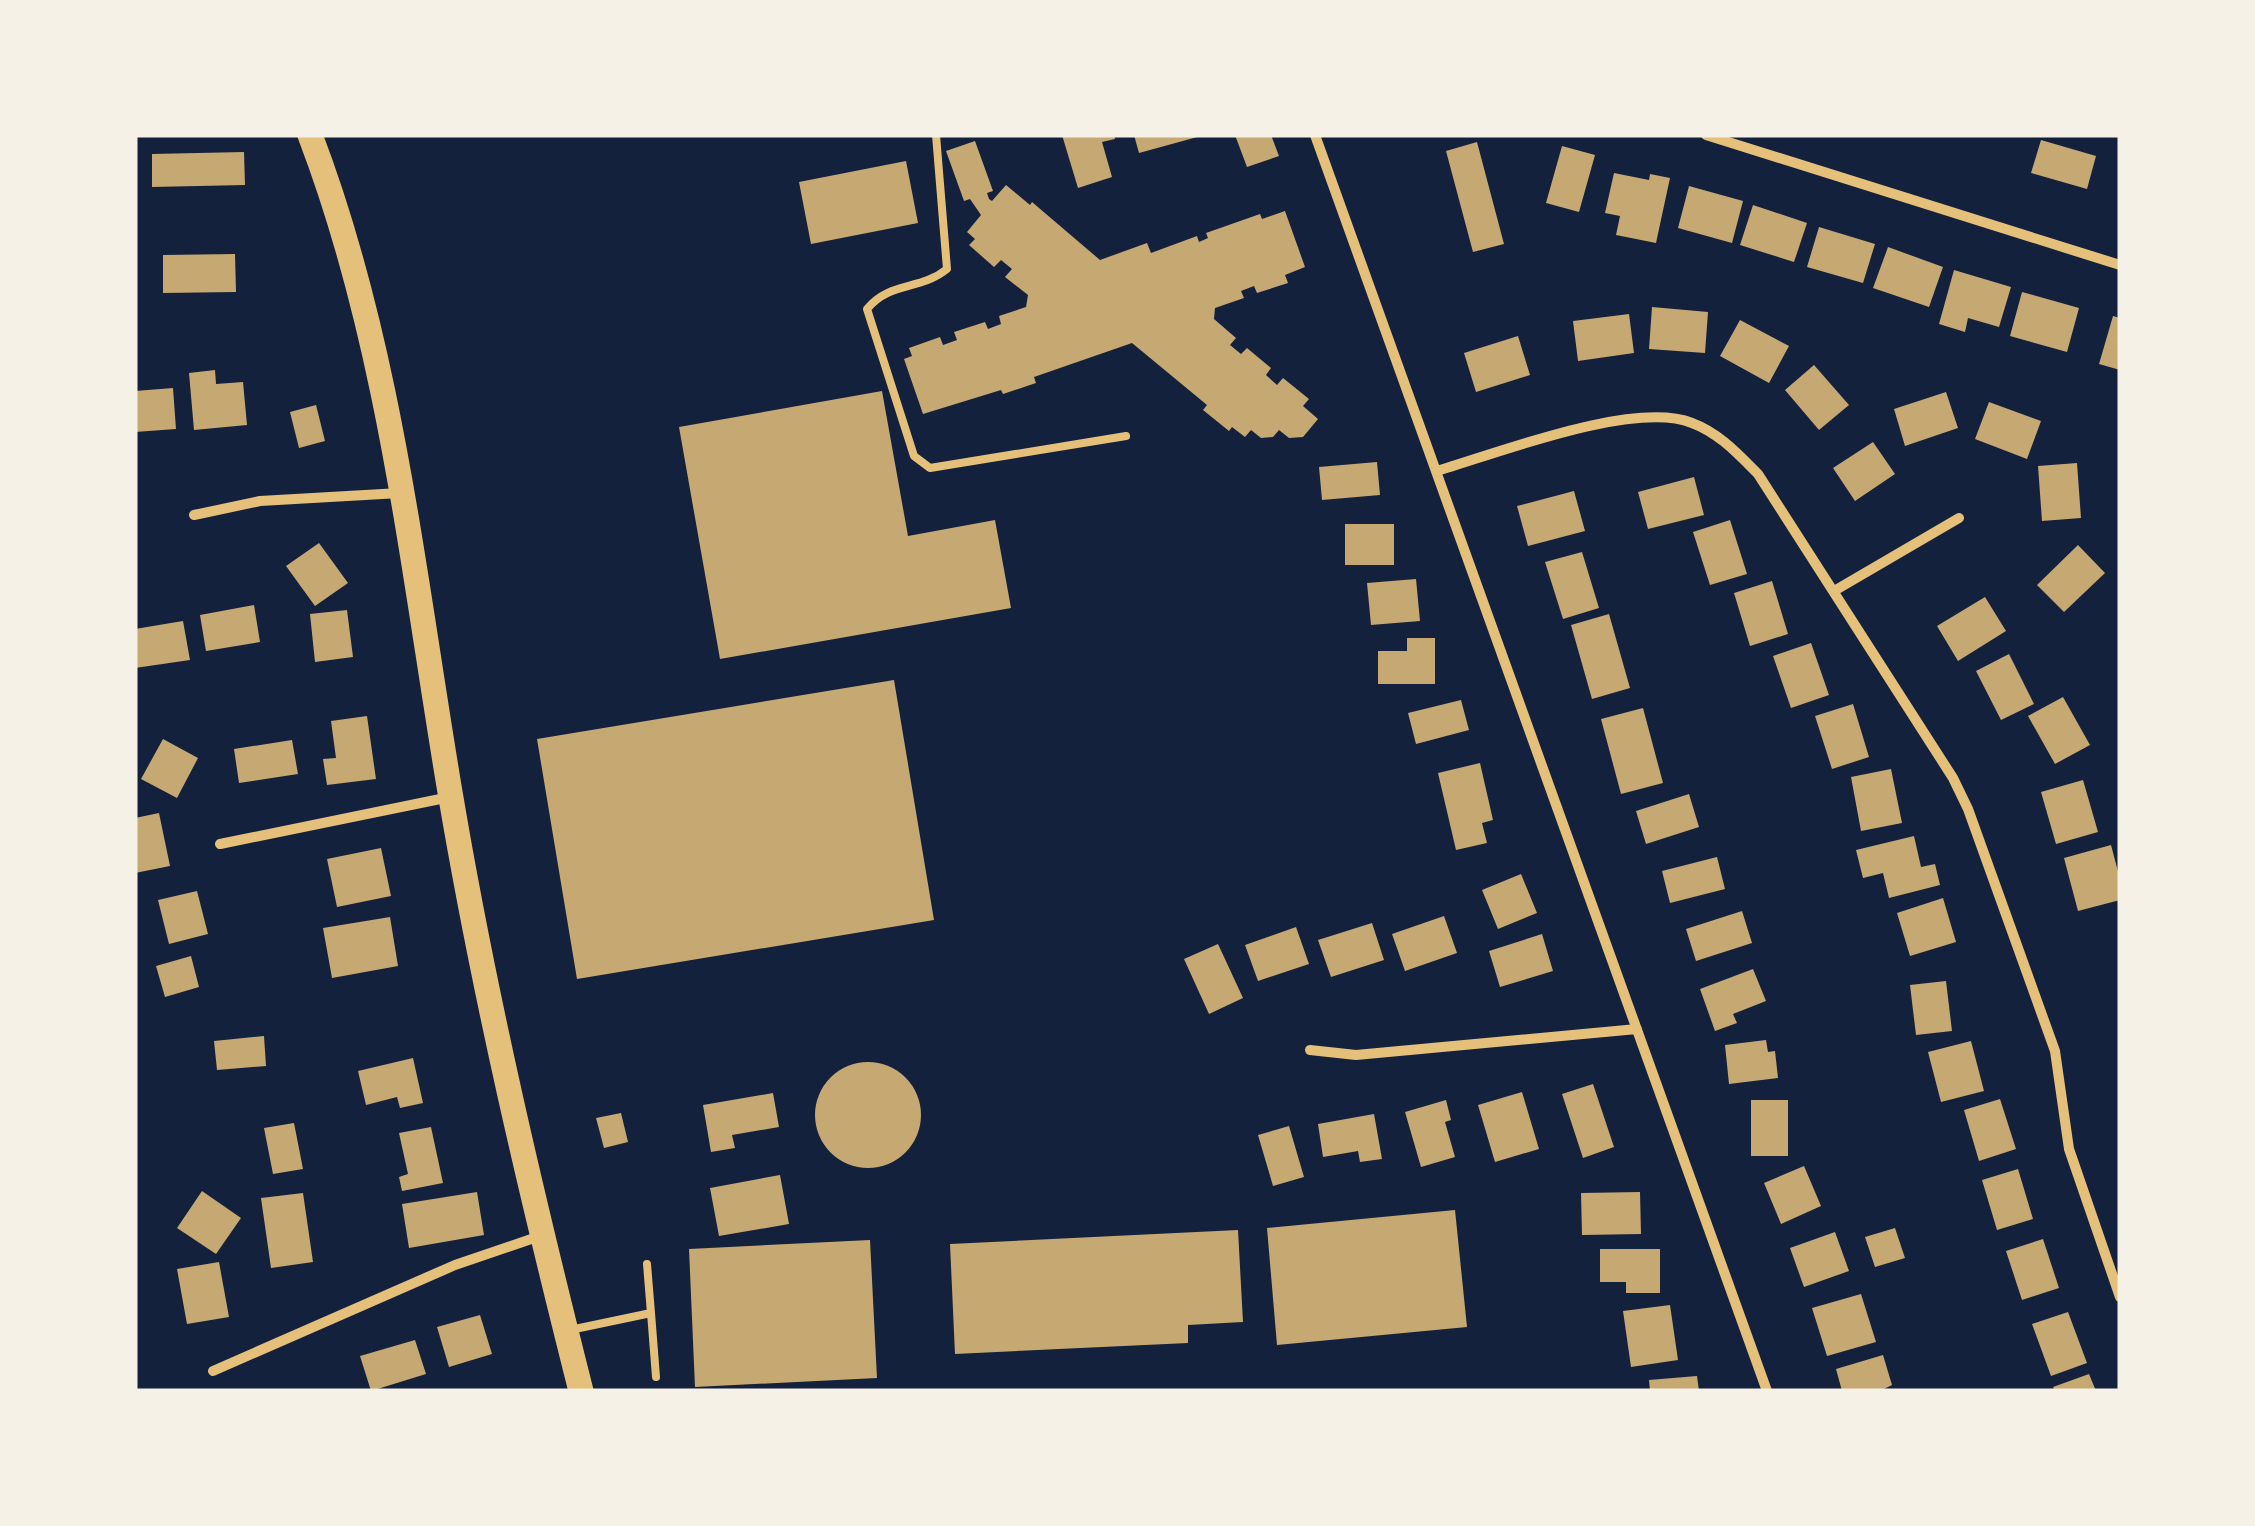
<svg xmlns="http://www.w3.org/2000/svg" width="2255" height="1526" font-family="'Nunito Sans',sans-serif">
	<style>
		.building { fill: #c6a872 }
		.lines { fill: none; stroke-linecap: round; stroke-linejoin: round }
		.service { stroke: #e5c07b; stroke-width: 8 }
		.minor { stroke: #e5c07b; stroke-width: 10 }
		.primary { stroke: #e5c07b; stroke-width: 25 }
	</style>
	<rect width="100%" height="100%" fill="#14213d"/>
	<path class="building" d="M 1062,135 L 1114,135 L 1115,139 L 1102,142 L 1112,177 L 1078,188 Z
		M 1134,135 L 1201,135 L 1201,136 L 1139,153 Z
		M 1235,135 L 1271,135 L 1279,156 L 1247,167 Z
		M 2041,140 L 2096,156 L 2087,189 L 2031,173 Z
		M 975,141 L 993,191 L 987,193 L 989,199 L 992,201 L 1006,185 L 1030,205 L 1032,202 L 1100,260 L 1147,243 L 1151,253 L 1197,236 L 1199,242 L 1208,238 L 1206,233 L 1260,214 L 1262,219 L 1285,211 L 1305,267 L 1285,275 L 1288,283 L 1257,293 L 1254,286 L 1241,291 L 1244,298 L 1215,308 L 1214,319 L 1236,338 L 1230,345 L 1241,354 L 1247,348 L 1271,368 L 1266,375 L 1277,385 L 1283,378 L 1309,399 L 1303,406 L 1318,419 L 1303,437 L 1289,438 L 1279,430 L 1273,437 L 1261,438 L 1251,430 L 1245,437 L 1232,427 L 1229,431 L 1203,410 L 1207,405 L 1132,343 L 1034,377 L 1036,383 L 1003,394 L 1001,390 L 923,414 L 904,359 L 912,356 L 909,348 L 940,337 L 943,345 L 957,340 L 954,332 L 985,322 L 988,329 L 1001,324 L 999,316 L 1026,307 L 1028,295 L 1005,277 L 1012,269 L 1001,260 L 994,267 L 969,245 L 975,239 L 967,232 L 981,215 L 970,199 L 964,201 L 946,151 Z
		M 1477,142 L 1504,244 L 1473,252 L 1446,151 Z
		M 1562,146 L 1595,155 L 1579,212 L 1546,203 Z
		M 244,152 L 245,185 L 152,187 L 152,154 Z
		M 906,161 L 918,223 L 811,244 L 799,182 Z
		M 1614,173 L 1649,180 L 1650,174 L 1670,178 L 1656,243 L 1616,235 L 1620,216 L 1605,213 Z
		M 1689,186 L 1743,201 L 1732,243 L 1678,228 Z
		M 1753,205 L 1807,223 L 1794,262 L 1740,245 Z
		M 1819,227 L 1875,244 L 1863,283 L 1807,267 Z
		M 1888,247 L 1943,267 L 1929,307 L 1873,288 Z
		M 235,254 L 236,292 L 163,293 L 163,255 Z
		M 1954,270 L 2011,287 L 1999,327 L 1968,318 L 1965,332 L 1939,324 Z
		M 2022,292 L 2079,308 L 2067,352 L 2010,336 Z
		M 1652,307 L 1708,312 L 1705,353 L 1649,349 Z
		M 1629,314 L 1634,353 L 1578,361 L 1573,321 Z
		M 2113,316 L 2120,318 L 2120,370 L 2099,364 Z
		M 1740,320 L 1789,346 L 1769,383 L 1720,356 Z
		M 1518,336 L 1530,375 L 1476,392 L 1464,353 Z
		M 1814,365 L 1849,405 L 1819,430 L 1785,390 Z
		M 215,370 L 216,384 L 243,382 L 247,425 L 194,430 L 189,373 Z
		M 173,388 L 176,429 L 135,432 L 135,391 Z
		M 882,391 L 908,536 L 995,520 L 1011,608 L 720,659 L 679,427 Z
		M 1946,392 L 1958,428 L 1905,446 L 1894,409 Z
		M 1989,402 L 2041,421 L 2027,459 L 1975,439 Z
		M 316,405 L 325,441 L 299,448 L 290,412 Z
		M 1873,442 L 1895,474 L 1855,501 L 1833,468 Z
		M 1377,462 L 1380,495 L 1322,500 L 1319,467 Z
		M 2077,463 L 2081,518 L 2042,521 L 2038,466 Z
		M 1694,477 L 1704,515 L 1648,529 L 1638,492 Z
		M 1574,491 L 1585,531 L 1528,546 L 1517,506 Z
		M 1730,520 L 1747,574 L 1710,585 L 1693,532 Z
		M 1345,524 L 1394,524 L 1394,565 L 1345,565 Z
		M 319,543 L 348,583 L 315,606 L 286,566 Z
		M 2078,545 L 2105,573 L 2064,612 L 2037,585 Z
		M 1582,552 L 1599,608 L 1563,619 L 1545,562 Z
		M 1416,579 L 1420,621 L 1371,625 L 1367,583 Z
		M 1772,581 L 1788,634 L 1750,646 L 1734,593 Z
		M 1985,597 L 2006,631 L 1958,661 L 1937,626 Z
		M 254,605 L 260,642 L 206,651 L 200,615 Z
		M 347,610 L 353,657 L 315,662 L 310,614 Z
		M 1609,614 L 1630,688 L 1592,699 L 1571,625 Z
		M 183,621 L 190,660 L 135,668 L 135,629 Z
		M 1407,638 L 1435,638 L 1435,684 L 1378,684 L 1378,651 L 1407,651 Z
		M 1811,643 L 1829,695 L 1791,708 L 1773,656 Z
		M 2009,654 L 2034,704 L 2001,720 L 1976,671 Z
		M 894,680 L 934,920 L 577,979 L 537,739 Z
		M 2063,697 L 2090,745 L 2055,764 L 2028,716 Z
		M 1461,700 L 1469,730 L 1416,744 L 1408,713 Z
		M 1853,704 L 1869,757 L 1832,769 L 1815,716 Z
		M 1643,708 L 1663,783 L 1621,794 L 1601,719 Z
		M 367,716 L 376,779 L 327,785 L 323,759 L 336,758 L 331,721 Z
		M 163,739 L 198,758 L 177,798 L 141,779 Z
		M 292,740 L 298,774 L 239,783 L 234,749 Z
		M 1480,763 L 1493,820 L 1482,823 L 1487,843 L 1456,850 L 1438,773 Z
		M 1891,769 L 1902,823 L 1861,831 L 1851,777 Z
		M 2083,780 L 2098,832 L 2056,844 L 2041,792 Z
		M 1689,794 L 1699,827 L 1646,844 L 1636,811 Z
		M 159,813 L 170,866 L 135,873 L 135,818 Z
		M 1914,836 L 1921,867 L 1935,864 L 1940,885 L 1889,898 L 1883,873 L 1863,878 L 1856,850 Z
		M 2111,845 L 2120,879 L 2120,900 L 2078,911 L 2064,858 Z
		M 381,848 L 391,896 L 337,907 L 327,859 Z
		M 1717,857 L 1725,889 L 1670,903 L 1662,871 Z
		M 1521,874 L 1537,913 L 1498,929 L 1482,890 Z
		M 197,891 L 208,934 L 169,944 L 158,900 Z
		M 1943,898 L 1956,942 L 1910,956 L 1897,913 Z
		M 1742,911 L 1752,943 L 1696,961 L 1686,929 Z
		M 1444,916 L 1457,953 L 1405,971 L 1392,934 Z
		M 390,917 L 398,966 L 332,978 L 323,928 Z
		M 1372,923 L 1384,960 L 1331,977 L 1318,940 Z
		M 1296,927 L 1309,964 L 1258,981 L 1245,945 Z
		M 1542,934 L 1553,971 L 1500,987 L 1489,951 Z
		M 1218,944 L 1243,998 L 1209,1014 L 1184,959 Z
		M 191,956 L 199,987 L 165,997 L 156,966 Z
		M 1753,969 L 1766,1001 L 1733,1014 L 1737,1023 L 1715,1031 L 1700,989 Z
		M 1946,981 L 1952,1031 L 1916,1035 L 1910,985 Z
		M 264,1036 L 266,1066 L 217,1070 L 214,1041 Z
		M 1766,1040 L 1768,1052 L 1775,1051 L 1778,1078 L 1729,1084 L 1725,1045 Z
		M 1971,1041 L 1984,1091 L 1941,1102 L 1928,1052 Z
		M 413,1058 L 423,1103 L 400,1108 L 397,1097 L 366,1105 L 358,1071 Z
		M815 1115a53 53 0 1 1 106 0a53 53 0 1 1-106 0Z
		M 1593,1084 L 1614,1147 L 1583,1158 L 1562,1094 Z
		M 1522,1092 L 1539,1149 L 1495,1162 L 1478,1105 Z
		M 773,1093 L 779,1127 L 732,1135 L 735,1148 L 711,1152 L 703,1105 Z
		M 2000,1099 L 2016,1149 L 1979,1161 L 1964,1110 Z
		M 1446,1100 L 1451,1120 L 1445,1122 L 1455,1157 L 1421,1167 L 1405,1112 Z
		M 1751,1100 L 1788,1100 L 1788,1156 L 1751,1156 Z
		M 621,1113 L 628,1142 L 604,1148 L 596,1118 Z
		M 1374,1114 L 1382,1159 L 1360,1162 L 1358,1151 L 1323,1157 L 1318,1124 Z
		M 294,1123 L 303,1169 L 273,1174 L 264,1128 Z
		M 1289,1126 L 1304,1177 L 1273,1186 L 1258,1135 Z
		M 431,1127 L 443,1183 L 402,1191 L 399,1177 L 408,1174 L 399,1133 Z
		M 1804,1166 L 1821,1206 L 1781,1224 L 1764,1183 Z
		M 2018,1169 L 2033,1219 L 1997,1230 L 1982,1180 Z
		M 780,1175 L 789,1224 L 719,1236 L 710,1188 Z
		M 202,1191 L 241,1218 L 216,1254 L 177,1228 Z
		M 477,1192 L 484,1235 L 409,1248 L 402,1204 Z
		M 1640,1192 L 1641,1234 L 1582,1235 L 1581,1193 Z
		M 303,1193 L 313,1262 L 271,1268 L 261,1198 Z
		M 1455,1210 L 1467,1327 L 1277,1345 L 1267,1228 Z
		M 1895,1228 L 1905,1258 L 1875,1267 L 1865,1237 Z
		M 1238,1230 L 1243,1322 L 1188,1325 L 1188,1343 L 955,1354 L 950,1244 Z
		M 1835,1232 L 1849,1271 L 1804,1287 L 1790,1248 Z
		M 2043,1239 L 2059,1288 L 2022,1300 L 2006,1251 Z
		M 870,1240 L 877,1378 L 695,1387 L 689,1249 Z
		M 1600,1249 L 1660,1249 L 1660,1293 L 1626,1293 L 1626,1282 L 1600,1282 Z
		M 219,1262 L 229,1317 L 187,1324 L 177,1269 Z
		M 1861,1294 L 1876,1342 L 1827,1356 L 1812,1308 Z
		M 1670,1305 L 1678,1360 L 1631,1367 L 1623,1311 Z
		M 2068,1312 L 2087,1363 L 2051,1376 L 2032,1324 Z
		M 480,1315 L 492,1354 L 449,1367 L 437,1327 Z
		M 415,1340 L 426,1374 L 371,1391 L 360,1356 Z
		M 1883,1355 L 1892,1385 L 1880,1391 L 1842,1391 L 1836,1369 Z
		M 2089,1374 L 2096,1391 L 2055,1391 L 2053,1387 Z
		M 1697,1376 L 1699,1391 L 1650,1391 L 1649,1380 Z"/>
	<g class="lines">
		<path class="service" d="M 936,135 L 947,269 C 920,291 890,281 867,309 L 914,456 L 930,468 L 1126,436
			M 647,1264 L 651,1313
			M 570,1330 L 651,1313 L 656,1377"/>
		<path class="minor" d="M 1315,135 L 1767,1391
			M 1706,135 L 2120,265
			M 1437,471 C 1498,453 1634,400 1692,423 C 1719,433 1738,454 1758,474 L 1953,778 L 1968,809 L 2055,1051 L 2069,1149 L 2120,1297
			M 194,515 L 260,501 L 400,493
			M 1834,591 L 1959,518
			M 220,844 L 450,797
			M 1310,1050 L 1356,1055 L 1637,1029
			M 213,1371 L 455,1265 L 540,1236"/>
		<path class="primary" d="M 310,135 C 390,344 413,573 450,792 C 484,994 531,1193 581,1391"/>
	</g>
	<rect width="2255" height="1526" fill="none" stroke="#f6f1e7" stroke-width="275"/>
</svg>
